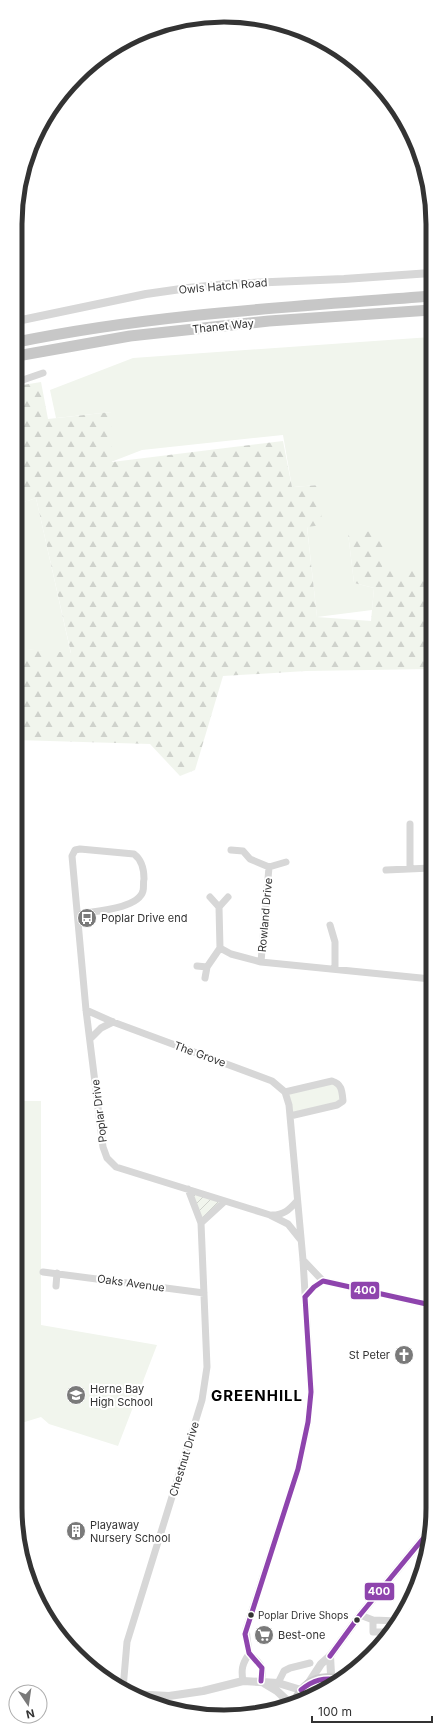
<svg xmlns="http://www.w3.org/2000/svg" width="448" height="1732" font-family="Inter,sans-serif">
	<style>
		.green { fill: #f1f5ed }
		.forest { fill: url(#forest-firs) }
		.garden { fill: url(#garden-furrows) }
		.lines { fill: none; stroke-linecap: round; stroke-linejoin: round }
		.minor { stroke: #d7d7d7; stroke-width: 7 }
		.tertiary { stroke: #d7d7d7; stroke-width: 8 }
		.primary { stroke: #cacaca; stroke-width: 10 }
		.trunk { stroke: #c7c7c7; stroke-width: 11 }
		.bus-1-casing { stroke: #fff; stroke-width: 8 }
		.bus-1 { stroke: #8e44ad; stroke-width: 5 }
		.bus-dot { fill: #333; stroke: #fff; stroke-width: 1.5 }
		.labels { text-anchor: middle; stroke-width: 4; stroke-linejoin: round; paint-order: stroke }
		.bus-label { font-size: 10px; fill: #333; stroke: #fff; text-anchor: start }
		.street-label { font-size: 11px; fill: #333; stroke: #fff }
		.poi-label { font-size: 11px; fill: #333; stroke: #fff; text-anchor: start }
		.district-label { font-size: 15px; font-weight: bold; letter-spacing: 1px; fill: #000; stroke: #fff }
		.rim { fill: none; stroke: #333; stroke-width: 5 }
		.line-badge { stroke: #fff; stroke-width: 1.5 }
		.badge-label { font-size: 11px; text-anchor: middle; font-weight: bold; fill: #fff }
	</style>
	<defs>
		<pattern id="forest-firs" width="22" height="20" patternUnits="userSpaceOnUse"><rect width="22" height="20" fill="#f1f5ed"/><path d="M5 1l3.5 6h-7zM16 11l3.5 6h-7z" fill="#cfd2cc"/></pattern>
		<pattern id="garden-furrows" width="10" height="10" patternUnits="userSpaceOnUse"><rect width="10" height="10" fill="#f1f5ed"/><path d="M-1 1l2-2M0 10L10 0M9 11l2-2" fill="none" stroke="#cfd2cc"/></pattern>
	</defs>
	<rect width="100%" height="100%" fill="#fff"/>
	<path class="green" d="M 431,337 L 431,569 L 382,570 L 348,533 L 354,583 L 374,588 L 372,610 L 317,617 L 307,526 L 319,485 L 292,487 L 283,435 L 142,450 L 111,462 L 111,412 L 56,418 L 50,390 L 133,358 Z
		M 36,498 L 71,654 L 16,648 L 16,505 Z
		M 338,1083 L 343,1101 L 290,1116 L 285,1092 Z
		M 16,1101 L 41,1101 L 41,1325 L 157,1345 L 118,1446 L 49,1424 L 41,1417 L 15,1425 Z"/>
	<path class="forest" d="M 41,382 L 48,419 L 111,412 L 112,462 L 283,441 L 292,487 L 319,485 L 322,525 L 307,527 L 317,617 L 371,621 L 374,588 L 354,583 L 348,533 L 386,530 L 382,569 L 431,569 L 431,669 L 306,671 L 223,676 L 195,770 L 180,776 L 150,744 L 16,740 L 16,648 L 71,653 L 36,498 L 16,505 L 17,386 Z"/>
	<path class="garden" d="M 188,1189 L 224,1202 L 201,1223 Z"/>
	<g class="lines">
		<path class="minor" d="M 17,382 L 43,373
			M 410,824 L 410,869
			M 231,850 L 243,851 L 250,859 L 269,867 L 261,962
			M 269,867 L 286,862
			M 386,870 L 431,868
			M 219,907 L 228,897
			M 78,914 C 95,911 138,909 143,891 C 144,887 143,882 144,879 C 144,869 142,860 134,854 L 80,849 L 75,850 L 72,856 L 86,1010 L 103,1147 L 107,1158 L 116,1167 L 270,1215 L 288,1224 L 300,1239
			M 330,925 L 335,942 L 335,969
			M 220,948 L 231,954 L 261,962 L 431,979
			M 197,966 L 207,967
			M 205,978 L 207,967 L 220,948 L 219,907 L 210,897
			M 86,1010 L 113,1022 L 272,1081 L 285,1092 L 289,1105 L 303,1260 L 311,1392 L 308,1422 L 298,1469 L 246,1629 L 249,1654 C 260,1662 265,1668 261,1681
			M 90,1039 L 101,1028 L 113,1022
			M 285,1092 L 332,1081 C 342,1084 342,1091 343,1101 L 337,1105 L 290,1116
			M 272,1215 C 284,1215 289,1210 297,1201
			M 201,1223 L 224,1202
			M 303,1260 L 323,1281 L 431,1305
			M 43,1272 L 204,1293
			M 56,1286 L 57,1273
			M 305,1297 L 314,1287 L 323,1281
			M 360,1615 L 373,1620 L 373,1632 L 388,1632
			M 373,1620 L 398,1621
			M 243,1681 C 241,1670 242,1664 249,1654
			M 278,1683 L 284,1671 L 290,1668 L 310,1663
			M 123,1689 L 127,1642 L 202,1400 L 207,1367 L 201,1223 L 188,1189"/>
		<path class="tertiary" d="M 17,321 L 146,294 L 188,288 L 227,284 L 344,279 L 431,273
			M 330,1656 L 331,1674 L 333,1678
			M 262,1682 L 277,1691 L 291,1704
			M 308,1684 L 321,1664 L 330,1656 L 360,1615 L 431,1529
			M 130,1694 L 169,1696 L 203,1691 L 243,1681 L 278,1683 L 301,1690"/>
		<path class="primary" d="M 295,1702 C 304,1683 317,1674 339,1680"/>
		<path class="trunk" d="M 17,342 C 153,314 292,307 431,296
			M 17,356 L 130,336 L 269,321 L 431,310"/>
		<g class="bus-1-casing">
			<path id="bus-1" d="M 305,1297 L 314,1287 L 323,1281 L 431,1305
				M 330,1656 L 360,1615 L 431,1529
				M 261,1681 L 262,1668 L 249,1653 L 245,1634 L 298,1469 L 308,1422 L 311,1392 L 305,1297
				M 301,1690 C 313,1680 324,1677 339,1680"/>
		</g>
		<use href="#bus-1" class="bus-1"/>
	</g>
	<defs>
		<g id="bus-disc" transform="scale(1)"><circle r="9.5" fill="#7a7a7a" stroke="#fff"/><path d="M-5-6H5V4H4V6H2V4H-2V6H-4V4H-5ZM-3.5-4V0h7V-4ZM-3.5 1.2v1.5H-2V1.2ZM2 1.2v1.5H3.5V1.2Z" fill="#fff"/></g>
		<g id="church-disc" transform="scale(1)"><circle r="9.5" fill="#7a7a7a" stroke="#fff"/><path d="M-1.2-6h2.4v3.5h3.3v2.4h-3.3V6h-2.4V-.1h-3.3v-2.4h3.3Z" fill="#fff"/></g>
		<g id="school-disc" transform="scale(1)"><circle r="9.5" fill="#7a7a7a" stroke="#fff"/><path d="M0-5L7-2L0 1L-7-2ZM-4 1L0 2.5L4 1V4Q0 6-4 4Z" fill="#fff"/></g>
		<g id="building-disc" transform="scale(1)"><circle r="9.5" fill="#7a7a7a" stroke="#fff"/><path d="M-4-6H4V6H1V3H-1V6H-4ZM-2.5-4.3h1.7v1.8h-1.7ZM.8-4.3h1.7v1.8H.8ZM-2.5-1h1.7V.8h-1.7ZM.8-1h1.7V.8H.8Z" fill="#fff"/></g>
		<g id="supermarket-disc" transform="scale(1)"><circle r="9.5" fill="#7a7a7a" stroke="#fff"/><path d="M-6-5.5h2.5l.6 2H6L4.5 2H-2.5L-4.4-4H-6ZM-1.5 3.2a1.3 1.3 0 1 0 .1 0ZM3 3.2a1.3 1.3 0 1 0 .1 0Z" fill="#fff"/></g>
	</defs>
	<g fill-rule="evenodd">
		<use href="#bus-disc" x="87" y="918"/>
		<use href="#church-disc" x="404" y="1355"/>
		<use href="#school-disc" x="76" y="1395"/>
		<use href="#building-disc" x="76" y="1531"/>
		<use href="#supermarket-disc" x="264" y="1635"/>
	</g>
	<g class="bus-dot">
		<circle cx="251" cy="1615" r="3.5"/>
		<circle cx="357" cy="1620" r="3.5"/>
	</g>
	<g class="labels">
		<g class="bus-label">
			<text x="258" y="1619">Poplar Drive Shops</text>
		</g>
		<g class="street-label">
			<text transform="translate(223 286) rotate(-5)" y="4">Owls Hatch Road</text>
			<text transform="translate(223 326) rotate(-6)" y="4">Thanet Way</text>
			<text transform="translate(265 915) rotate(-85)" y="4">Rowland Drive</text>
			<text transform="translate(200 1054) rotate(20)" y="4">The Grove</text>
			<text transform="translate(99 1111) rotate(-97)" y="4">Poplar Drive</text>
			<text transform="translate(131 1283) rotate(8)" y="4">Oaks Avenue</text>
			<text transform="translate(184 1459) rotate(-73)" y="4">Chestnut Drive</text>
		</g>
		<g class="poi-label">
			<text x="101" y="922">Poplar Drive end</text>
			<text x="390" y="1359" text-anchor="end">St Peter</text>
			<text x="90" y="1393">Herne Bay<tspan x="90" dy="13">High School</tspan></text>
			<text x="90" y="1529">Playaway<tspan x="90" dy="13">Nursery School</tspan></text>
			<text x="278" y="1639">Best-one</text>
		</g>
		<g class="district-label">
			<text x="257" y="1401">GREENHILL</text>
		</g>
	</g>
	<path d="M0 0H448V1732H0ZM224 22H224A202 202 0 0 1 426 224V1508A202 202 0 0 1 224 1710H224A202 202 0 0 1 22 1508V224A202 202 0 0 1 224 22Z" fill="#fff" fill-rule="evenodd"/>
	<path class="rim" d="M224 22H224A202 202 0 0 1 426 224V1508A202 202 0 0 1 224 1710H224A202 202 0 0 1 22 1508V224A202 202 0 0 1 224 22Z"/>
	<g class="line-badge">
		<rect x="350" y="1281" width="30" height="19" rx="4" fill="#8e44ad"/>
		<rect x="364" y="1582" width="31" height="19" rx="4" fill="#8e44ad"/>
	</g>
	<g class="badge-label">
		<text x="365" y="1294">400</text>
		<text x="379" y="1595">400</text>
	</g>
	<g transform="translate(28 1704) rotate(167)"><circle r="19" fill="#ffffff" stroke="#adadad"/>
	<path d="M0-3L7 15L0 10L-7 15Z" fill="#7a7a7a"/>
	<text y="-6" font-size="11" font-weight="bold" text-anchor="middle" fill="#333333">N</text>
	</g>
	<path d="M312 1716v6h120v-6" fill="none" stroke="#333333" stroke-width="2"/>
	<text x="318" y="1716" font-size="12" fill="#333333" stroke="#ffffff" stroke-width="3" paint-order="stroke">100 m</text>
</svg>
